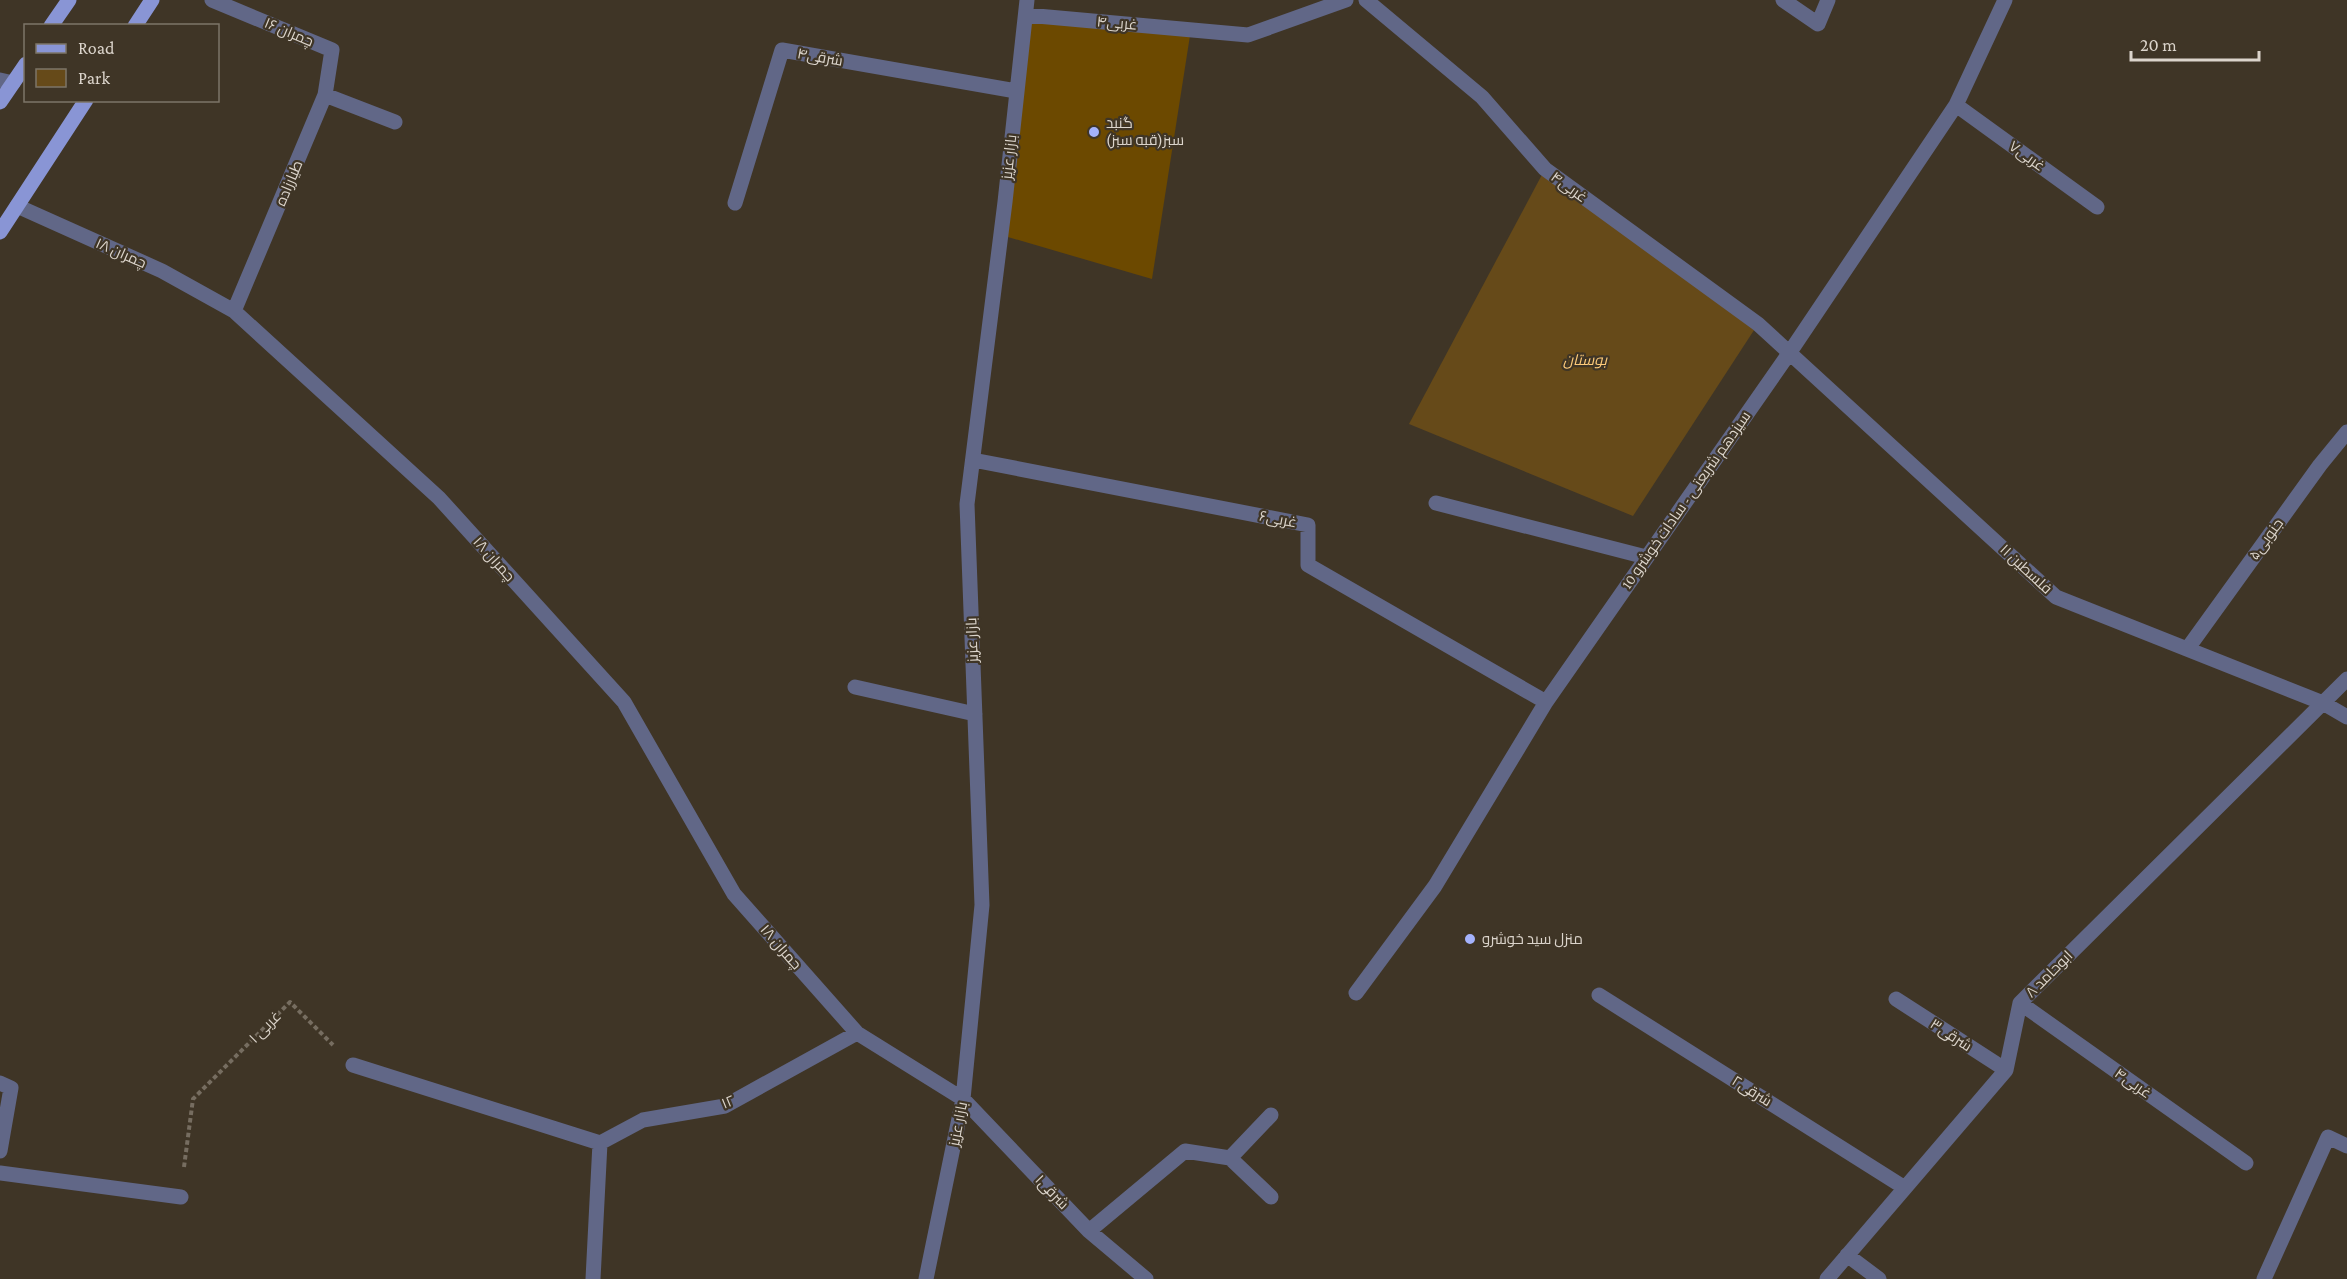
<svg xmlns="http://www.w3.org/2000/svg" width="2347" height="1279" font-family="'Crimson Pro',Cairo,serif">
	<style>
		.green { fill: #664a19 }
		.building { fill: #6c4900 }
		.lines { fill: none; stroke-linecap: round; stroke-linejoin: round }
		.path { stroke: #766d60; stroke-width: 4; stroke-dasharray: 4.5 3; stroke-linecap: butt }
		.minor { stroke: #616787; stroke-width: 15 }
		.major { stroke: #8995d5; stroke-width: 15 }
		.poi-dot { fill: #a4b2fc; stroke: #3f3526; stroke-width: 2 }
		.labels { text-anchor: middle; stroke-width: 4.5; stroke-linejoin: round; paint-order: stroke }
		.street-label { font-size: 15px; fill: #dbd4cb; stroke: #3f3526 }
		.poi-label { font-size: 15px; fill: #dbd4cb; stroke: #3f3526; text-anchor: start }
		.park-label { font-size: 15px; font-style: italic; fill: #ffcc7a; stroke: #3f3526 }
	</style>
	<rect width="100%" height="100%" fill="#3f3526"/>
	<path class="green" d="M 1545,169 L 1758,324 L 1633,516 L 1409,424 Z"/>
	<path class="building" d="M 1026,15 L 1191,29 L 1152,279 L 1001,235 Z"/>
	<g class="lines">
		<path class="path" d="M 184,1167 L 193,1099 L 290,1002 L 333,1045"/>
		<path class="minor" d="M 212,0 L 332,50 L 325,95 L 234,311
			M 1366,0 L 1482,97 L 1545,169 L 1758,324 L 2056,597 L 2323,703 L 2347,717
			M 1783,0 L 1818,24 L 1828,0
			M 1026,15 L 1248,35 L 1346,0
			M 0,80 L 13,83
			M 325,95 L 395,122
			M 1956,105 L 2097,207
			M 735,203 L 782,50 L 1016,91
			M 17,206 L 162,271 L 234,311 L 439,498 L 624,702 L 734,894 L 857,1033
			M 973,460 L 1308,525 L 1308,565 L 1546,702
			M 1436,503 L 1646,557
			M 2188,648 L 2320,465 L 2347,432
			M 855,687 L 975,714
			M 1356,993 L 1435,886 L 1546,702 L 1790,352 L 1956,105 L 2005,0
			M 1599,995 L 1905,1188
			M 1896,999 L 2006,1070
			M 2020,1003 L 2246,1163
			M 353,1065 L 600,1143
			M 0,1083 L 11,1088 L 0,1151
			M 1230,1158 L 1271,1197
			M 0,1173 L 181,1197
			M 1089,1231 L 1185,1151 L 1230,1158 L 1271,1115
			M 1847,1255 L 1879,1279
			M 593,1279 L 600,1143 L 643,1120 L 725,1106 L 857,1033 L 963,1099 L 1089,1231 L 1146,1279
			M 926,1279 L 963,1099 L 982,905 L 967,504 L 1005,202 L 1027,0
			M 1827,1279 L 2006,1070 L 2020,1003 L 2347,679
			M 2264,1279 L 2328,1137 L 2347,1146"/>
		<path class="major" d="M 51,26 L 69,0
			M 135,26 L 152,0
			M 0,102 L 26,64
			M 0,232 L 86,100"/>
	</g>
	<g class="poi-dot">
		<circle cx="1094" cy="132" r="6"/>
		<circle cx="1470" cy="939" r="6"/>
	</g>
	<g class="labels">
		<g class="street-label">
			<text transform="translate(1117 23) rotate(5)" y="5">غربی۴</text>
			<text transform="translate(289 32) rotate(23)" y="5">چمران ۱۶</text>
			<text transform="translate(820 57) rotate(10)" y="5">شرقی۴</text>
			<text transform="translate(2027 156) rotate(36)" y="5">غربی۷</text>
			<text transform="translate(1009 157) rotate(-84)" y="5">بازار عزیز</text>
			<text transform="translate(289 183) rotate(-67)" y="5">طیارزاده</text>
			<text transform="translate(1569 187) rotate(36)" y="5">غربی۴</text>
			<text transform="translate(121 253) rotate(24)" y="5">چمران ۱۸</text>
			<text transform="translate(1686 500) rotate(-55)" y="5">سیزدهم شریعتی - سادات خوشرو 10</text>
			<text transform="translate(1278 519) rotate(11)" y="5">غربی۶</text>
			<text transform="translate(2266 539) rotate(-54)" y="5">جنوبی۵</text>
			<text transform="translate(494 559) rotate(48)" y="5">چمران ۱۸</text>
			<text transform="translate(2026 569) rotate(43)" y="5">فلسطین ۱۱</text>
			<text transform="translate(972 640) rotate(-92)" y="5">بازار عزیز</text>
			<text transform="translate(781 947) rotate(49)" y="5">چمران ۱۸</text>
			<text transform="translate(2049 974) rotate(-45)" y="5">ابوحامد ۸</text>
			<text transform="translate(265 1027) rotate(-45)" y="5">۱ غربی</text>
			<text transform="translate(1951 1035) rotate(33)" y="5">شرقی۳</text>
			<text transform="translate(2133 1083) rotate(35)" y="5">غربی۴</text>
			<text transform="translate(1752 1091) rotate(32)" y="5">شرقی۲</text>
			<text transform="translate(728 1102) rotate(-22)" y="5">۱۲</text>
			<text transform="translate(958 1124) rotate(-79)" y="5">بازار عزیز</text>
			<text transform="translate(1052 1192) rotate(46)" y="5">شرقی۱</text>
		</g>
		<g class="poi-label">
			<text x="1106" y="128">گنبد<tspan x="1106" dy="17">سبز(قبه سبز)</tspan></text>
			<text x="1482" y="944">منزل سید خوشرو</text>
		</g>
		<g class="park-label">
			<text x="1585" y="365">بوستان</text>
		</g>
	</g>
	<rect x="24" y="24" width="195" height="78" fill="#3f3526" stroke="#7d7568" stroke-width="1.5"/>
	<rect x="36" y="44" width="30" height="9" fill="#8995d5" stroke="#7d7568" stroke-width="1.5"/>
	<text x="78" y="54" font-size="18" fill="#dbd4cb">Road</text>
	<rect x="36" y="69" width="30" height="18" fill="#664a19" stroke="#7d7568" stroke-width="1.5"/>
	<text x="78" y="84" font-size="18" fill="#dbd4cb">Park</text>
	<path d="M2131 51v9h128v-9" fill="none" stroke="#dbd4cb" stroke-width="3"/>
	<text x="2140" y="51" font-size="18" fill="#dbd4cb" stroke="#3f3526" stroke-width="4.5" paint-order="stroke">20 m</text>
</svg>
